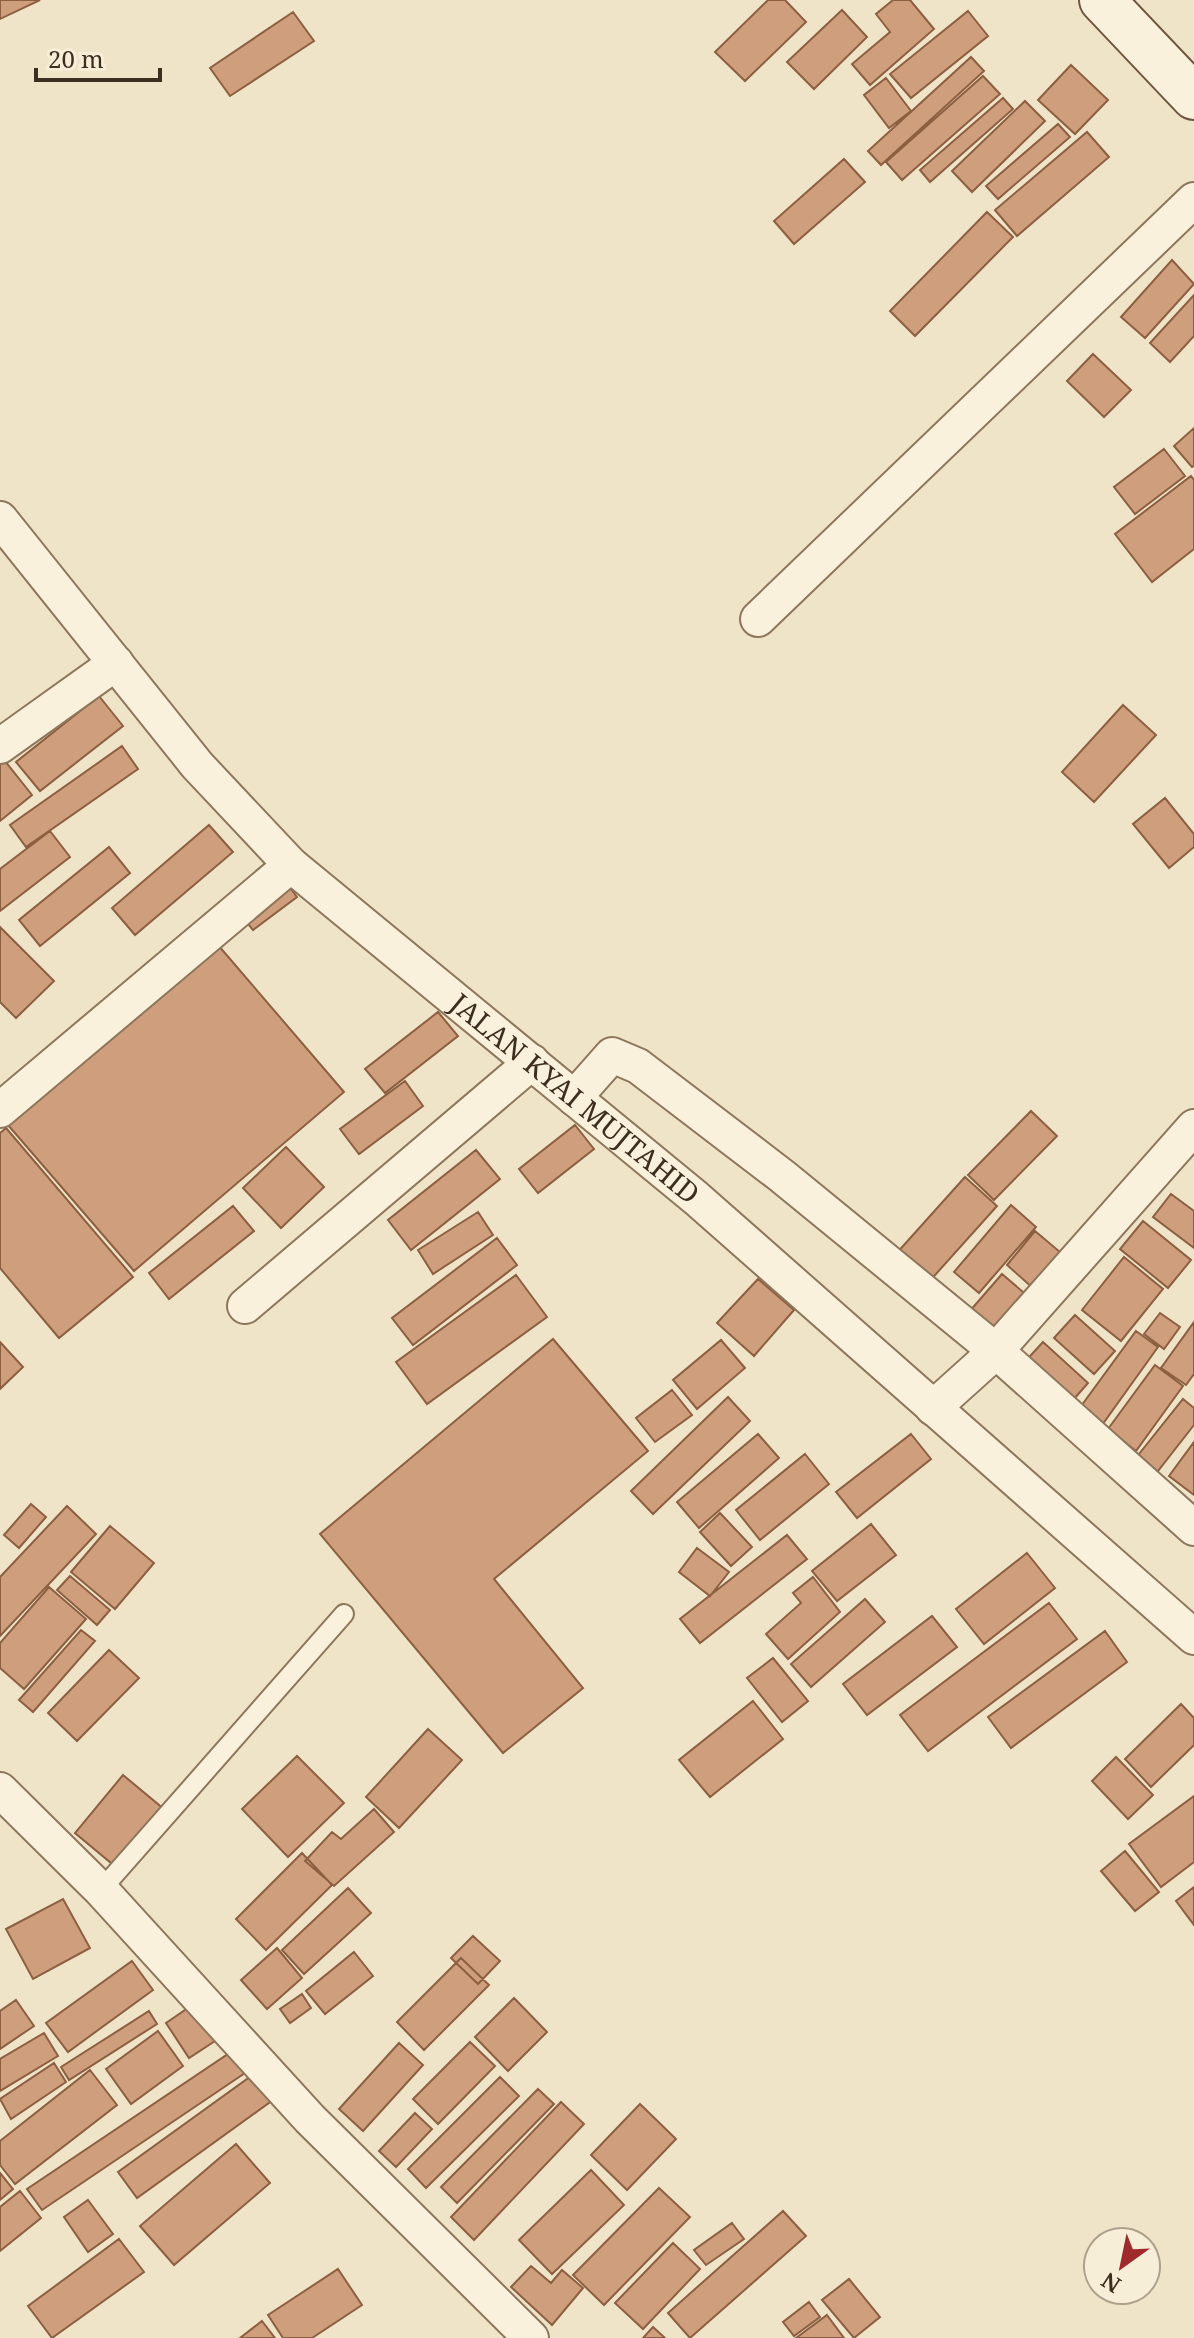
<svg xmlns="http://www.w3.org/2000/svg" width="1194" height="2338" font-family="'Noto Serif',serif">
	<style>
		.building { fill: #cf9f7d; stroke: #8d5f41; stroke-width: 2 }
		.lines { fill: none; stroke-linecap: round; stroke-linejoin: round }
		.lane-casing { stroke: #8d765c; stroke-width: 22 }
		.street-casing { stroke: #8d765c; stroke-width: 38 }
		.secondary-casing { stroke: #6f573f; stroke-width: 48 }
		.lane { stroke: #faf1dc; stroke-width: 18 }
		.street { stroke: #faf1dc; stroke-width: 34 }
		.secondary { stroke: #faf1dc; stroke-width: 44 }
		.labels { text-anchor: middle; stroke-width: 6; stroke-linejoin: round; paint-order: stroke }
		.street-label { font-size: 28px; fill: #3d2e20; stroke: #f7eed8 }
	</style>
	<rect width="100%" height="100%" fill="#f0e4c8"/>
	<path class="building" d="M 0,0 L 40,0 L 0,19 Z
		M 768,0 L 785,0 L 806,22 L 745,81 L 715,52 Z
		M 893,0 L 910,0 L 934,29 L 870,85 L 852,64 L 890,32 L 876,14 Z
		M 842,10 L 867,37 L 814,89 L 787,62 Z
		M 968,11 L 988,36 L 911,98 L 890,74 Z
		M 293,12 L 314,41 L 230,96 L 210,68 Z
		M 971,57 L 984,71 L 881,165 L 868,151 Z
		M 1071,65 L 1108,100 L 1075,134 L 1038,100 Z
		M 983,76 L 1000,94 L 902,180 L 886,162 Z
		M 886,78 L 911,111 L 889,128 L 864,95 Z
		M 1003,98 L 1013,109 L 930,182 L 920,170 Z
		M 1025,101 L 1045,121 L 972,192 L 952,171 Z
		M 1058,124 L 1070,137 L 998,199 L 986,186 Z
		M 1087,132 L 1109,157 L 1017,236 L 995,210 Z
		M 844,159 L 865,182 L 794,244 L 774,221 Z
		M 987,212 L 1013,237 L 915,336 L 890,311 Z
		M 1172,260 L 1194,284 L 1145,338 L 1121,317 Z
		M 1194,295 L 1194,336 L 1170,362 L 1150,343 Z
		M 1093,354 L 1131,390 L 1104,417 L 1067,381 Z
		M 1194,428 L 1194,466 L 1192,467 L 1174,446 Z
		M 1164,449 L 1185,476 L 1135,514 L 1114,487 Z
		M 1191,476 L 1194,480 L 1194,549 L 1152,582 L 1115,534 Z
		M 99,696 L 123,726 L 40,791 L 16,762 Z
		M 1123,705 L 1156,735 L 1094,802 L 1062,772 Z
		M 122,746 L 138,769 L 26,847 L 10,825 Z
		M 1,756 L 32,795 L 0,821 L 0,757 Z
		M 1165,798 L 1194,834 L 1194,847 L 1169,868 L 1133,824 Z
		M 209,825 L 233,852 L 135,935 L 112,908 Z
		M 50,831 L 70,857 L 0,911 L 0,869 Z
		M 109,847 L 130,873 L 40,946 L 19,920 Z
		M 285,881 L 297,897 L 253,930 L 241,915 Z
		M 0,927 L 54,981 L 16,1018 L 0,1002 Z
		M 218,945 L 344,1092 L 134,1271 L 8,1125 Z
		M 438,1012 L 458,1036 L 385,1093 L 365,1069 Z
		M 405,1081 L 423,1106 L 359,1154 L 340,1129 Z
		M 1031,1111 L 1057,1136 L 994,1200 L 968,1175 Z
		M 575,1125 L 594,1149 L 538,1193 L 519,1169 Z
		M 6,1128 L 133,1277 L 59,1338 L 0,1268 L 0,1133 Z
		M 286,1147 L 324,1187 L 281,1228 L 243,1188 Z
		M 476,1150 L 500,1179 L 411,1250 L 388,1220 Z
		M 965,1177 L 997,1206 L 927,1284 L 895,1255 Z
		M 1171,1194 L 1194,1211 L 1194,1248 L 1153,1217 Z
		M 1011,1205 L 1036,1227 L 979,1293 L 954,1272 Z
		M 233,1206 L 254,1231 L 169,1299 L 149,1273 Z
		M 478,1212 L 493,1235 L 433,1274 L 418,1250 Z
		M 1143,1221 L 1191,1260 L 1168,1288 L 1120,1249 Z
		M 1035,1231 L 1073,1263 L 1043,1297 L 1007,1265 Z
		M 497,1238 L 517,1265 L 413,1345 L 392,1318 Z
		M 1124,1257 L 1163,1289 L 1121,1341 L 1082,1310 Z
		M 1002,1274 L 1036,1303 L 1002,1341 L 969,1312 Z
		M 516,1275 L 547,1317 L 427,1404 L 396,1362 Z
		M 758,1279 L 794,1310 L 754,1356 L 717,1323 Z
		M 1160,1313 L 1180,1327 L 1164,1349 L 1144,1334 Z
		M 1075,1315 L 1115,1351 L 1094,1374 L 1054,1338 Z
		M 1194,1322 L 1194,1374 L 1186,1385 L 1161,1368 Z
		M 1136,1331 L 1158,1347 L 1102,1425 L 1079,1409 Z
		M 553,1339 L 648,1451 L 494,1579 L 583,1688 L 503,1753 L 320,1534 Z
		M 721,1340 L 745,1368 L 697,1409 L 673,1380 Z
		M 0,1342 L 23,1367 L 0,1389 Z
		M 1043,1342 L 1088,1383 L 1067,1407 L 1021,1366 Z
		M 1155,1365 L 1183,1386 L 1136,1451 L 1108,1429 Z
		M 672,1390 L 692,1415 L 655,1442 L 636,1418 Z
		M 728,1397 L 750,1421 L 653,1514 L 631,1491 Z
		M 1183,1399 L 1194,1408 L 1194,1425 L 1147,1485 L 1127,1469 Z
		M 758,1434 L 779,1458 L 699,1528 L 677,1502 Z
		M 911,1434 L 931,1459 L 857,1518 L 836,1492 Z
		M 1194,1442 L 1194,1495 L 1169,1476 Z
		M 805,1454 L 829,1484 L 760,1540 L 736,1510 Z
		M 31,1504 L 46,1517 L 19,1548 L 4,1535 Z
		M 67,1506 L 96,1534 L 0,1636 L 0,1577 Z
		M 720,1513 L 752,1547 L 731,1566 L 700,1532 Z
		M 871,1524 L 896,1555 L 837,1601 L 812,1571 Z
		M 110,1526 L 154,1563 L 115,1609 L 71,1572 Z
		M 787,1535 L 807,1559 L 700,1643 L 680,1619 Z
		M 697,1548 L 729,1572 L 710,1596 L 679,1572 Z
		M 1027,1553 L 1055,1588 L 984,1644 L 956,1609 Z
		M 70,1576 L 110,1610 L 97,1625 L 57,1590 Z
		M 813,1577 L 840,1612 L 788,1659 L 766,1634 L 801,1603 L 793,1593 Z
		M 49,1587 L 86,1619 L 24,1689 L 0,1668 L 0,1643 Z
		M 865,1599 L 885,1622 L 811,1687 L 791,1664 Z
		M 1049,1603 L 1077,1639 L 928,1751 L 900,1715 Z
		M 932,1616 L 957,1647 L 867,1715 L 843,1684 Z
		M 81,1630 L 95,1641 L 33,1712 L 19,1700 Z
		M 1105,1631 L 1127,1662 L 1011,1748 L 988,1717 Z
		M 109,1650 L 139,1678 L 77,1741 L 48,1713 Z
		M 773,1658 L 808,1701 L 782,1722 L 747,1678 Z
		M 753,1701 L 783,1739 L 710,1797 L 679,1760 Z
		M 1181,1704 L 1194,1718 L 1194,1745 L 1151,1787 L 1125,1759 Z
		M 428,1729 L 462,1760 L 399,1828 L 366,1797 Z
		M 297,1756 L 344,1803 L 288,1857 L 242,1809 Z
		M 1116,1757 L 1153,1795 L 1128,1819 L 1092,1781 Z
		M 123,1775 L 165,1810 L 117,1868 L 75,1833 Z
		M 1194,1796 L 1194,1862 L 1161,1887 L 1129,1844 Z
		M 374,1809 L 394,1832 L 334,1886 L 305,1861 L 332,1832 L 341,1839 Z
		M 1125,1851 L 1159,1892 L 1135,1911 L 1101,1871 Z
		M 302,1853 L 332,1885 L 266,1950 L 236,1919 Z
		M 1194,1887 L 1194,1925 L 1176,1901 Z
		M 348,1888 L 371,1913 L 304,1974 L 282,1950 Z
		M 63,1899 L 90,1948 L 33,1979 L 6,1929 Z
		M 473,1936 L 500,1961 L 478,1984 L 451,1958 Z
		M 277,1948 L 302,1978 L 267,2009 L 241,1980 Z
		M 354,1952 L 373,1976 L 325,2014 L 306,1991 Z
		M 461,1958 L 489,1985 L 424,2050 L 397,2022 Z
		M 132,1961 L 153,1990 L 68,2052 L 46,2023 Z
		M 302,1994 L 311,2008 L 290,2023 L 280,2009 Z
		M 514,1998 L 547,2032 L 508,2071 L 475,2037 Z
		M 16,2000 L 34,2026 L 0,2049 L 0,2011 Z
		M 191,2006 L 215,2041 L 189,2058 L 166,2023 Z
		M 149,2011 L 157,2024 L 69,2080 L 61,2067 Z
		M 158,2031 L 183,2066 L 131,2104 L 106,2069 Z
		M 44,2033 L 58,2056 L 0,2091 L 0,2059 Z
		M 470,2042 L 495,2066 L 438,2124 L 413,2099 Z
		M 399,2043 L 423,2065 L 363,2131 L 339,2109 Z
		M 231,2052 L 245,2073 L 42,2210 L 27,2189 Z
		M 54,2063 L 66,2082 L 11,2119 L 0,2099 Z
		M 90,2070 L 117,2105 L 15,2184 L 0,2165 L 0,2141 Z
		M 254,2074 L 273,2100 L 137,2198 L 118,2172 Z
		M 500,2077 L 519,2096 L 426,2188 L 408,2169 Z
		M 538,2089 L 554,2104 L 457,2203 L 441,2187 Z
		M 561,2102 L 584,2124 L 474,2240 L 451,2217 Z
		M 640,2104 L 676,2139 L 627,2190 L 591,2155 Z
		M 415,2113 L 432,2129 L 396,2167 L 379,2151 Z
		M 236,2144 L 270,2183 L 174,2265 L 140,2226 Z
		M 591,2170 L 624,2205 L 552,2274 L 519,2240 Z
		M 0,2173 L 13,2189 L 0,2200 Z
		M 659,2188 L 690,2217 L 604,2305 L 573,2275 Z
		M 20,2191 L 41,2218 L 0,2251 L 0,2207 Z
		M 88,2200 L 113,2234 L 88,2252 L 64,2217 Z
		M 783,2211 L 806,2236 L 690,2338 L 668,2313 Z
		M 732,2223 L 744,2239 L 706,2265 L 694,2250 Z
		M 119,2239 L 144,2272 L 52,2338 L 28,2306 Z
		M 673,2243 L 700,2269 L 643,2329 L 615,2303 Z
		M 531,2266 L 551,2283 L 562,2270 L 583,2288 L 552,2325 L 511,2287 Z
		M 338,2269 L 362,2305 L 312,2338 L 283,2338 L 268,2315 Z
		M 849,2279 L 880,2317 L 854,2338 L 822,2300 Z
		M 809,2302 L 820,2317 L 794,2336 L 783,2322 Z
		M 827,2315 L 844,2338 L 796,2338 Z
		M 262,2321 L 275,2338 L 240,2338 Z
		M 653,2327 L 665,2338 L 643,2338 Z"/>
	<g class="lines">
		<g class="lane-casing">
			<path id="lane" d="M 101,1890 L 344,1614"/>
		</g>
		<g class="street-casing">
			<g id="street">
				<path id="s1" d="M 0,519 L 197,765 L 291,865 L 696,1198 L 1194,1637"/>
				<path d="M 758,619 L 1194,200"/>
				<path d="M 0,746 L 116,663"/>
				<path d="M 574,1098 L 612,1055 L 638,1066 L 782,1176 L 996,1351 L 1194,1528"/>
				<path d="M 0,1110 L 291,865"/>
				<path d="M 245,1306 L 532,1062"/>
				<path d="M 933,1408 L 993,1354 L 1194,1127"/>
				<path d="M 0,1790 L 101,1890 L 310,2119 L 531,2338"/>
			</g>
		</g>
		<g class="secondary-casing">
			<path id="secondary" d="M 1102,0 L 1194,97"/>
		</g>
		<use href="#lane" class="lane"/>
		<use href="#street" class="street"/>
		<use href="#secondary" class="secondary"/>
	</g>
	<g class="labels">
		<g class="street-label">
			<text dy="10" stroke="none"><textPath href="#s1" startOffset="820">JALAN KYAI MUJTAHID</textPath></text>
		</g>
	</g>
	<g transform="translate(1122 2266) rotate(213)"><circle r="38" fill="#f7eed8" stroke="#ada18e" stroke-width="2"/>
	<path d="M0-6L14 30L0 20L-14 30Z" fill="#9e2a2b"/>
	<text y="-12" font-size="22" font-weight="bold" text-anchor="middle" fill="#3d2e20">N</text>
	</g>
	<path d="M36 68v12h124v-12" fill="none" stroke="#3d2e20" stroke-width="4"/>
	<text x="48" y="68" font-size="24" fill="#3d2e20" stroke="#f7eed8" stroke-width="6" paint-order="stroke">20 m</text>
</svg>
